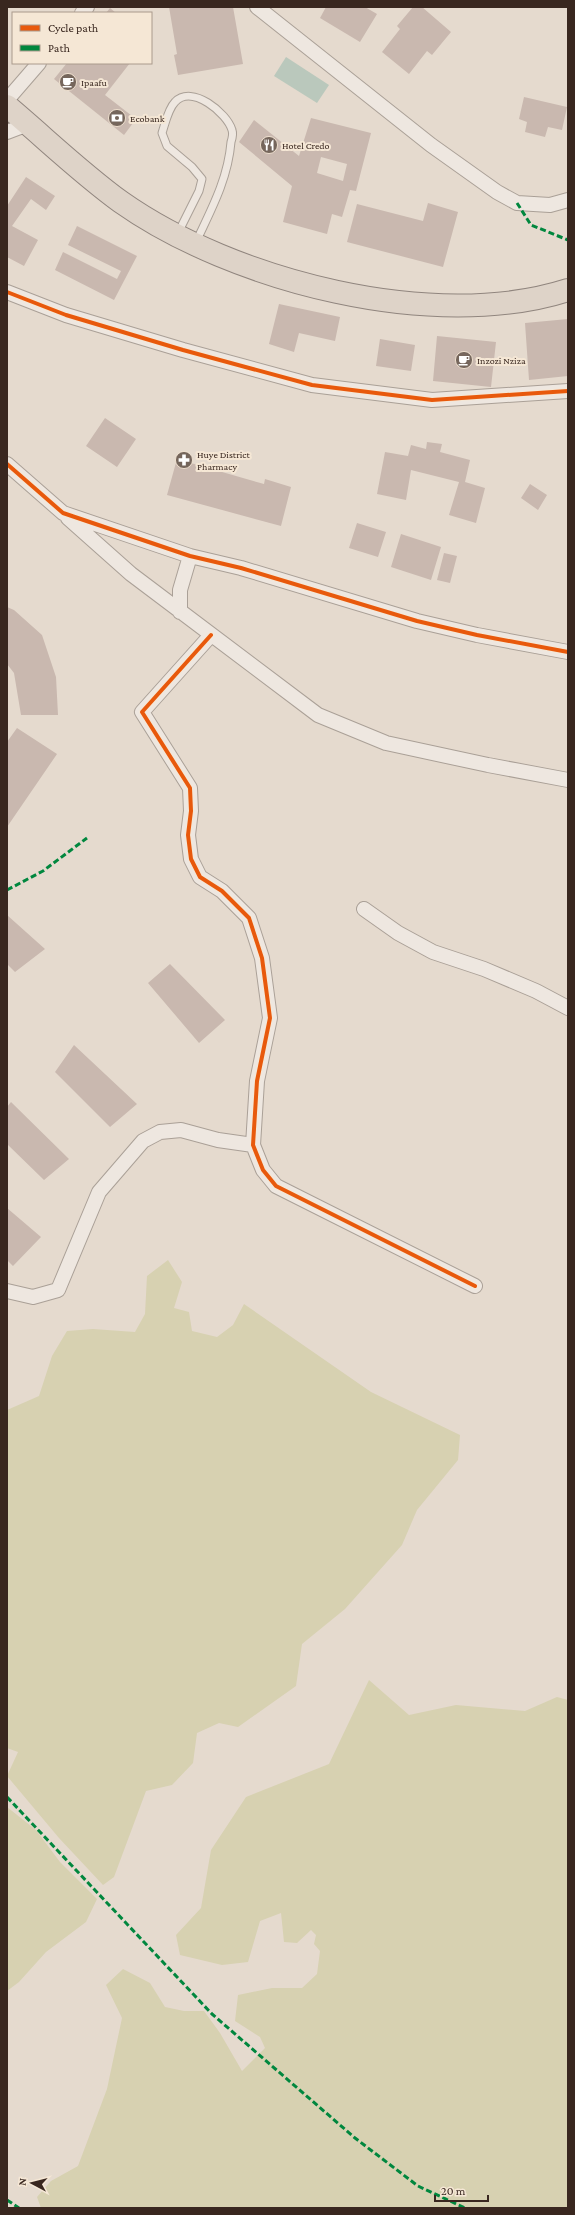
<svg xmlns="http://www.w3.org/2000/svg" width="575" height="2215" font-family="'Crimson Pro',serif">
	<style>
		.green { fill: #d7d1b1 }
		.water { fill: #bac8bc }
		.building { fill: #c9b8af; fill-rule: evenodd }
		.lines { fill: none; stroke-linecap: round; stroke-linejoin: round }
		.service-casing { stroke: #aaa097; stroke-width: 9 }
		.minor-casing { stroke: #aaa097; stroke-width: 16 }
		.trunk-casing { stroke: #90857e; stroke-width: 24 }
		.service { stroke: #eee7e0; stroke-width: 7 }
		.minor { stroke: #eee7e0; stroke-width: 14 }
		.trunk { stroke: #ded3c8; stroke-width: 22 }
		.quiet { stroke: #00873e; stroke-width: 3; stroke-dasharray: 6 3; stroke-linecap: butt }
		.cycleway-casing { stroke: #f5e7d5; stroke-width: 6 }
		.cycleway { stroke: #e8590c; stroke-width: 4 }
		.labels { text-anchor: middle; stroke-width: 4; stroke-linejoin: round; paint-order: stroke }
		.poi-label { font-size: 10px; fill: #39271f; stroke: #f5e7d5; text-anchor: start }
	</style>
	<rect width="100%" height="100%" fill="#e5dace"/>
	<path class="green" d="M 168,1260 L 182,1282 L 174,1308 L 189,1312 L 192,1331 L 217,1337 L 233,1325 L 244,1304 L 371,1392 L 460,1435 L 458,1460 L 417,1510 L 402,1545 L 345,1609 L 302,1644 L 296,1686 L 238,1727 L 219,1723 L 197,1733 L 193,1763 L 172,1785 L 146,1791 L 114,1877 L 103,1885 L 59,1838 L 7,1776 L 18,1752 L 7,1748 L 7,1410 L 39,1396 L 52,1356 L 67,1331 L 93,1329 L 135,1332 L 145,1314 L 147,1276 Z
		M 369,1680 L 409,1715 L 456,1705 L 525,1711 L 557,1697 L 568,1700 L 568,2208 L 41,2208 L 37,2197 L 51,2181 L 78,2166 L 107,2089 L 122,2018 L 106,1985 L 123,1969 L 150,1983 L 165,2007 L 184,2011 L 204,2011 L 220,2033 L 242,2071 L 265,2048 L 260,2037 L 235,2021 L 238,1995 L 272,1988 L 302,1988 L 317,1974 L 320,1951 L 314,1944 L 316,1935 L 311,1930 L 297,1943 L 284,1942 L 281,1913 L 260,1921 L 248,1962 L 222,1965 L 180,1955 L 176,1935 L 201,1908 L 211,1850 L 246,1797 L 329,1764 Z
		M 7,1807 L 36,1830 L 60,1862 L 97,1899 L 86,1922 L 46,1952 L 19,1982 L 7,1991 Z"/>
	<path class="water" d="M 286,57 L 329,85 L 317,103 L 274,76 Z"/>
	<path class="building" d="M 169,7 L 233,7 L 243,64 L 178,75 L 174,55 L 177,54 Z
		M 326,7 L 365,7 L 377,14 L 360,42 L 320,18 Z
		M 413,7 L 422,7 L 451,32 L 432,55 L 427,51 L 409,74 L 382,52 L 400,29 L 397,26 Z
		M 110,8 L 116,13 L 106,13 Z
		M 67,63 L 130,63 L 105,95 L 136,119 L 124,135 L 54,79 Z
		M 524,97 L 567,107 L 562,130 L 548,127 L 545,137 L 525,132 L 527,122 L 519,119 Z
		M 311,118 L 371,133 L 356,191 L 350,190 L 342,217 L 332,214 L 327,234 L 283,222 L 292,186 L 239,142 L 254,120 L 299,156 ZM 321,157 L 347,164 L 343,181 L 317,173 Z
		M 26,177 L 55,196 L 46,210 L 31,199 L 12,226 L 38,240 L 24,266 L 7,257 L 7,206 Z
		M 428,203 L 458,212 L 443,267 L 347,242 L 357,204 L 423,221 Z
		M 77,226 L 137,256 L 114,300 L 55,270 L 63,252 L 117,279 L 121,271 L 68,245 Z
		M 279,304 L 340,317 L 335,341 L 299,333 L 294,352 L 269,344 Z
		M 568,319 L 568,376 L 529,380 L 525,323 Z
		M 437,336 L 496,342 L 491,387 L 433,381 Z
		M 380,339 L 415,345 L 411,371 L 376,366 Z
		M 105,418 L 136,439 L 117,467 L 86,446 Z
		M 427,442 L 442,444 L 440,452 L 470,460 L 465,482 L 485,488 L 476,523 L 449,515 L 459,482 L 411,470 L 406,500 L 377,494 L 385,452 L 408,456 L 411,445 L 426,449 Z
		M 177,459 L 264,484 L 265,479 L 291,487 L 281,526 L 167,495 Z
		M 530,484 L 547,495 L 538,510 L 521,498 Z
		M 357,523 L 386,532 L 378,557 L 349,548 Z
		M 401,534 L 441,547 L 431,580 L 391,567 Z
		M 444,553 L 457,556 L 450,583 L 437,580 Z
		M 7,607 L 14,610 L 42,635 L 56,677 L 58,715 L 21,715 L 14,673 L 7,664 Z
		M 17,728 L 57,754 L 7,827 L 7,742 Z
		M 7,915 L 45,949 L 15,972 L 7,964 Z
		M 170,964 L 225,1020 L 199,1043 L 148,983 Z
		M 74,1045 L 137,1104 L 110,1127 L 55,1072 Z
		M 11,1102 L 69,1159 L 44,1180 L 7,1144 L 7,1107 Z
		M 7,1208 L 41,1237 L 13,1266 L 7,1260 Z"/>
	<g class="lines">
		<g class="service-casing">
			<path id="service" d="M 178,233 L 199,191 L 202,179 L 192,167 L 167,146 L 162,133 C 165,124 168,109 175,102 C 192,84 227,113 232,130 C 233,133 232,139 231,142 C 228,179 211,210 196,242"/>
		</g>
		<g class="minor-casing">
			<path id="minor" d="M 257,7 L 431,145 L 497,192 L 517,203 L 550,205 L 568,200
				M 82,13 L 87,7
				M 7,100 L 39,63
				M 7,132 L 28,124
				M 7,292 L 66,315 L 183,350 L 312,385 L 432,400 L 568,391
				M 7,464 L 63,513 L 190,556 L 241,568 L 417,621 L 477,635 L 568,652
				M 68,518 L 131,574 L 318,715 L 386,743 L 488,765 L 568,780
				M 180,612 L 180,590 L 190,556
				M 211,635 L 142,712 L 190,788 L 191,811 L 188,835 L 191,859 L 200,877 L 222,891 L 249,918 L 262,958 L 270,1018 L 257,1081 L 253,1145 L 263,1170 L 276,1186 L 475,1286
				M 364,909 L 398,933 L 433,952 L 484,969 L 536,991 L 568,1008
				M 7,1291 L 33,1297 L 58,1290 L 99,1192 L 143,1141 L 160,1132 L 181,1130 L 218,1140 L 253,1145"/>
		</g>
		<g class="trunk-casing">
			<path id="trunk" d="M 7,106 C 45,138 81,173 121,202 C 233,281 434,333 568,290"/>
		</g>
		<use href="#service" class="service"/>
		<use href="#minor" class="minor"/>
		<use href="#trunk" class="trunk"/>
		<path class="quiet" d="M 517,203 L 531,225 L 568,240
			M 7,890 L 43,871 L 87,838
			M 7,1797 L 212,2014 L 355,2138 L 418,2186 L 465,2208
			M 7,2200 L 19,2208"/>
		<g class="cycleway-casing">
			<path id="cycleway" d="M 7,292 L 66,315 L 183,350 L 312,385 L 432,400 L 568,391
				M 7,464 L 63,513 L 190,556 L 241,568 L 417,621 L 477,635 L 568,652
				M 211,635 L 142,712 L 190,788 L 191,811 L 188,835 L 191,859 L 200,877 L 222,891 L 249,918 L 262,958 L 270,1018 L 257,1081 L 253,1145 L 263,1170 L 276,1186 L 475,1286"/>
		</g>
		<use href="#cycleway" class="cycleway"/>
	</g>
	<defs>
		<g id="cafe-disc" transform="scale(0.9)"><circle r="9.5" fill="#75665c" stroke="#f5e7d5"/><path d="M-5.5-4.5H6V0H3Q3 3.5 0 3.5H-2.5Q-5.5 3.5-5.5 0ZM3-3.2v2h1.7v-2ZM-6 4.5H4V6H-6Z" fill="#fff"/></g>
		<g id="bank-disc" transform="scale(0.9)"><circle r="9.5" fill="#75665c" stroke="#f5e7d5"/><path d="M-6-4H6V4H-6ZM0-2.3a2.3 2.3 0 1 0 0 4.6a2.3 2.3 0 1 0 0-4.6Z" fill="#fff"/></g>
		<g id="restaurant-disc" transform="scale(0.9)"><circle r="9.5" fill="#75665c" stroke="#f5e7d5"/><path d="M-5-6h1v4h1v-4h1v4h1v-4h1v5L-1.5 .5V6h-2V.5L-5-1ZM5-6V6H3V1.5H1.5Q1.5-4 5-6Z" fill="#fff"/></g>
		<g id="pharmacy-disc" transform="scale(0.9)"><circle r="9.5" fill="#75665c" stroke="#f5e7d5"/><path d="M-2-6h4v4h4v4h-4v4h-4v-4h-4v-4h4Z" fill="#fff"/></g>
	</defs>
	<g fill-rule="evenodd">
		<use href="#cafe-disc" x="68" y="82"/>
		<use href="#bank-disc" x="117" y="118"/>
		<use href="#restaurant-disc" x="269" y="145"/>
		<use href="#cafe-disc" x="464" y="360"/>
		<use href="#pharmacy-disc" x="184" y="460"/>
	</g>
	<g class="labels">
		<g class="poi-label">
			<text x="81" y="86">Ipaafu</text>
			<text x="130" y="122">Ecobank</text>
			<text x="282" y="149">Hotel Credo</text>
			<text x="477" y="364">Inzozi Nziza</text>
			<text x="197" y="458">Huye District<tspan x="197" dy="12">Pharmacy</tspan></text>
		</g>
	</g>
	<rect width="575" height="2215" fill="none" stroke="#39271f" stroke-width="16"/>
	<rect x="12" y="12" width="140" height="52" fill="#f5e7d5" stroke="#aa9a8c"/>
	<rect x="20" y="25" width="20" height="6" fill="#e8590c" stroke="#aa9a8c"/>
	<text x="48" y="32" font-size="12" fill="#39271f">Cycle path</text>
	<rect x="20" y="45" width="20" height="6" fill="#00873e" stroke="#aa9a8c"/>
	<text x="48" y="52" font-size="12" fill="#39271f">Path</text>
	<g transform="translate(32 2183) rotate(277)" stroke="#f5e7d5" stroke-width="3" paint-order="stroke">
	<path d="M0-3L7 15L0 10L-7 15Z" fill="#39271f"/>
	<text y="-6" font-size="11" font-weight="bold" text-anchor="middle" fill="#39271f">N</text>
	</g>
	<path d="M435 2195v6h53v-6" fill="none" stroke="#39271f" stroke-width="2"/>
	<text x="441" y="2195" font-size="12" fill="#39271f" stroke="#f5e7d5" stroke-width="3" paint-order="stroke">20 m</text>
</svg>
